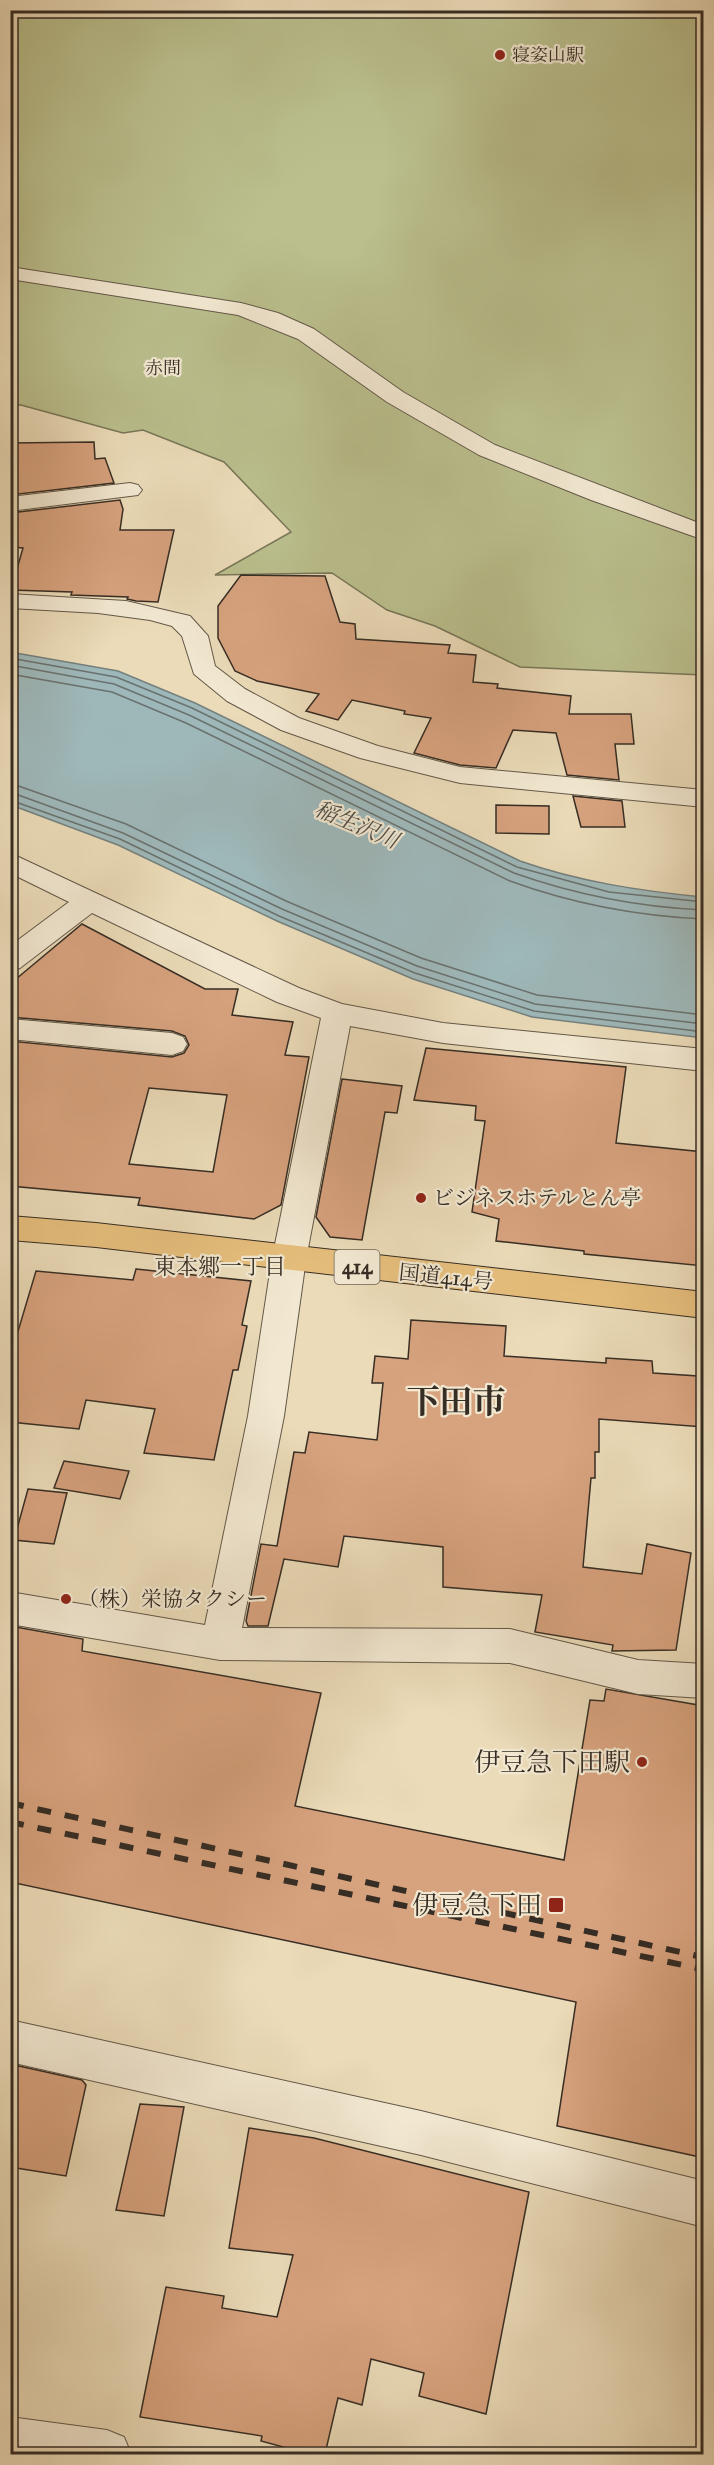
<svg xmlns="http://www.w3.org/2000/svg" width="714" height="2465" font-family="'IM FELL Great Primer','Noto Serif JP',serif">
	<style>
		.green { fill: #babf8d; stroke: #787658; stroke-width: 1.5 }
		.water { fill: #9eb8ba; stroke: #74807e; stroke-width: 1.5 }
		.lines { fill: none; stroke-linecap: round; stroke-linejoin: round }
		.shore { stroke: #6a726f; stroke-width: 1.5 }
		.building { fill: #d7a27e; stroke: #362d24; stroke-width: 1.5; fill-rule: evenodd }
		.minor-casing { stroke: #635849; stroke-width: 2 }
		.tertiary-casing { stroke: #635849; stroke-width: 2 }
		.trunk-casing { stroke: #362d24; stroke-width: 2 }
		.minor { fill: #f2e8d1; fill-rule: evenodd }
		.tertiary { fill: #f2e8d1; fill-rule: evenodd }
		.trunk { fill: #e6be7c; fill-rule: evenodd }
		.rail { stroke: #362d24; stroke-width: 6; stroke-dasharray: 14 14; stroke-linecap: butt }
		.poi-dot { fill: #8f2418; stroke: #f2e8d1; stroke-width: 2 }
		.labels { text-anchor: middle; stroke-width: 4.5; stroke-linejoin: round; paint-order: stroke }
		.far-poi-label { font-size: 18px; fill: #362d24; stroke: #f2e8d1; text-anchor: start }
		.far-neighbourhood-label { font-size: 18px; fill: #362d24; stroke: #f2e8d1 }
		.shield { fill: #f2e8d1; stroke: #6e6558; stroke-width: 1.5 }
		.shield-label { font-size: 20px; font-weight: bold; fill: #362d24 }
		.poi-label { font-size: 21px; fill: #362d24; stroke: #f2e8d1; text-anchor: start }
		.street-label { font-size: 21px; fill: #362d24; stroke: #f2e8d1 }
		.water-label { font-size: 22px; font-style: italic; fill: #50504a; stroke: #f2e8d1 }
		.neighbourhood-label { font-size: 22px; fill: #362d24; stroke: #f2e8d1 }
		.near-poi-label { font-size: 26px; fill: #362d24; stroke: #f2e8d1; text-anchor: end }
		.town-label { font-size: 33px; font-weight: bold; fill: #362d24; stroke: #f2e8d1 }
	</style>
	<rect width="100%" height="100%" fill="#ebdbb8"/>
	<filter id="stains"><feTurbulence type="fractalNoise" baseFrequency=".00333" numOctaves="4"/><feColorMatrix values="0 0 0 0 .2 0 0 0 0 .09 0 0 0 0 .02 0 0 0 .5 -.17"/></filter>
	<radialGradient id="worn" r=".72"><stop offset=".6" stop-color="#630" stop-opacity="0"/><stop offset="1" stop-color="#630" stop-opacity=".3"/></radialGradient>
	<path class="green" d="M 11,11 L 703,11 L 703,675 L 520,667 L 435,626 L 387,610 L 332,573 L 215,575 L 291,532 L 224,462 L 143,430 L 123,433 L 21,405 L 11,405 Z"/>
	<path class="water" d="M 10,652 L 118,671 L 195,703 L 520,861 C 580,882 641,891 703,897 L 703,1038 L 532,1017 L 413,979 L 277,921 L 118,845 L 11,805 Z"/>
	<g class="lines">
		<path class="shore" d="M 10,658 L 116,677 L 192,708 L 517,867 L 609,892 L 704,902
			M 10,665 L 114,684 L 189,715 L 514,873 C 576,895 638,907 704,910
			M 10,674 L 112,692 L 186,723 L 510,881 C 573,904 637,916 704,919
			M 10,783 L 126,824 L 286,901 L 421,958 L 537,995 L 704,1015
			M 10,792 L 123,833 L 282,909 L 417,966 L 535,1004 L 704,1024
			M 10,800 L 120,839 L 279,916 L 415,973 L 534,1011 L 704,1032"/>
	</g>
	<path class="building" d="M 94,442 L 95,459 L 105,458 L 114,483 L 10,495 L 10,443 Z
		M 120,500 L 123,509 L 120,530 L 174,530 L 158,602 L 136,601 L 127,599 L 128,597 L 71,595 L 72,592 L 11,590 L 23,548 L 10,547 L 10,513 Z
		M 241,575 L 325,576 L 340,622 L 355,624 L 356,639 L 450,645 L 448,653 L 476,655 L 473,682 L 498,684 L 497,688 L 571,696 L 569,714 L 631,714 L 634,744 L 615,744 L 619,780 L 567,775 L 556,733 L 513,730 L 496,768 L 460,765 L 414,753 L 431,718 L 404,714 L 405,711 L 352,700 L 338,720 L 306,711 L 319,694 L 257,681 L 235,671 L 218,638 L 218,606 Z
		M 573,796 L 622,801 L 625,827 L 581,827 Z
		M 496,805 L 549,806 L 549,834 L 496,833 Z
		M 82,924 L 205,989 L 238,989 L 232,1015 L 293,1022 L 285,1055 L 309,1057 L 281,1205 L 254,1219 L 138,1205 L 140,1198 L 10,1186 L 10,1041 L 172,1057 L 184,1053 L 189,1045 L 185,1036 L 172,1031 L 10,1017 L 10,984 ZM 149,1088 L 227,1095 L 213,1172 L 129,1164 Z
		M 426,1048 L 626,1067 L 616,1143 L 704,1152 L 704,1266 L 584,1254 L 584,1251 L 496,1241 L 499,1219 L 472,1212 L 485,1121 L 475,1120 L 476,1106 L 414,1100 Z
		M 342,1079 L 402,1086 L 397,1113 L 385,1112 L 362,1240 L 330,1237 L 316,1217 Z
		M 136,1269 L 251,1281 L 242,1325 L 247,1326 L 238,1370 L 233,1370 L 214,1460 L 144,1453 L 155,1409 L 86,1400 L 79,1429 L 10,1422 L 10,1358 L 36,1271 L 133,1280 Z
		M 411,1320 L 506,1326 L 504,1356 L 606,1363 L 606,1358 L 652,1361 L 653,1373 L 698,1376 L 698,1392 L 704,1392 L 704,1427 L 599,1419 L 599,1452 L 595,1452 L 595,1478 L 591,1478 L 583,1567 L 642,1574 L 647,1544 L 691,1553 L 676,1650 L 612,1651 L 613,1645 L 535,1632 L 542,1595 L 443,1587 L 443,1547 L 344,1536 L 338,1567 L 284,1559 L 268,1626 L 248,1626 L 246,1621 L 261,1544 L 277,1546 L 294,1452 L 305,1453 L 309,1432 L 377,1440 L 383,1383 L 372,1383 L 375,1356 L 408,1359 Z
		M 64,1461 L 129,1471 L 120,1499 L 54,1488 Z
		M 28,1489 L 67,1493 L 54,1544 L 14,1540 Z
		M 10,1626 L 83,1639 L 82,1651 L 321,1693 L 295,1806 L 564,1860 L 590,1700 L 604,1701 L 606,1689 L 704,1706 L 704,2128 L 700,2157 L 557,2126 L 576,2002 L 10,1882 Z
		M 10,2064 L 82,2080 L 86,2085 L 66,2176 L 10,2167 Z
		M 140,2104 L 184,2107 L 164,2216 L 116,2210 Z
		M 249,2128 L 314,2138 L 529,2192 L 486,2414 L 419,2396 L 424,2373 L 371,2359 L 362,2405 L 338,2398 L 325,2454 L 309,2454 L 261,2441 L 262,2436 L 140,2417 L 166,2287 L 224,2296 L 222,2308 L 277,2317 L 293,2255 L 229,2248 Z"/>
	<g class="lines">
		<g class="minor-casing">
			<path id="minor" d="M 10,267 L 241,303 L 278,313 L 314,329 L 403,392 L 495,445 L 704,525 L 704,540 L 591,500 L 479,455 L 387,402 L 298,339 L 238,315 L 10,279 Z
				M 130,483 L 138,485 L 142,490 L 138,495 L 10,511 L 10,497 Z
				M 10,594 L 126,601 L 190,616 L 208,636 L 215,666 L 245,689 L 299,718 L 378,746 L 460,767 L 704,790 L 704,807 L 460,783 L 360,758 L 281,730 L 227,701 L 194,674 L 182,636 L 172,626 L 150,620 L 98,613 L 10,608 Z
				M 10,853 L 299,988 L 342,1004 L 443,1023 L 704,1049 L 704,1071 L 443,1043 L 350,1026 L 306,1259 L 284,1416 L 242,1628 L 510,1629 L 638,1660 L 704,1664 L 704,1698 L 638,1694 L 510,1663 L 220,1660 L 10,1624 L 10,1592 L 205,1625 L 248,1416 L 272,1259 L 321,1018 L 277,1002 L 92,913 L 20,968 L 10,971 L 10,946 L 69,902 L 10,873 Z
				M 10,1019 L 172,1033 L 183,1037 L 187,1044 L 183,1051 L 172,1055 L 10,1039 Z
				M 10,2020 L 421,2111 L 704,2181 L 704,2227 L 421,2155 L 10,2062 Z"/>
		</g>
		<g class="tertiary-casing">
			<path id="tertiary" d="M 10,2417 L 107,2430 L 124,2437 L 131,2454 L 10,2454 Z"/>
		</g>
		<g class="trunk-casing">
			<path id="trunk" d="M 10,1216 L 96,1223 L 704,1292 L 704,1318 L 96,1247 L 10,1240 Z"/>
		</g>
		<use href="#minor" class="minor"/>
		<use href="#tertiary" class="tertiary"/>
		<use href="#trunk" class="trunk"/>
		<path class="rail" d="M 10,1803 L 698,1956
			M 10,1822 L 697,1968"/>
	</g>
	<g class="poi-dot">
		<circle cx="500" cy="55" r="6"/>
		<circle cx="421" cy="1198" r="6"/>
		<circle cx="66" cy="1599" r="6"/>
		<circle cx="642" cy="1762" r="6"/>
		<rect x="548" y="1897" width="16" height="16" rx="3"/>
	</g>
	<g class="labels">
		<g class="far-poi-label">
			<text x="512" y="61">寝姿山駅</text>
		</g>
		<g class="far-neighbourhood-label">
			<text x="163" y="374">赤間</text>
		</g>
		<rect class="shield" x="334.5" y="1250" width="45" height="34" rx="4.5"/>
		<g class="shield-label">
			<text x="357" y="1274">414</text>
		</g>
		<g class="poi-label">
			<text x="433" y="1205">ビジネスホテルとん亭</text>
			<text x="78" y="1606">（株）栄協タクシー</text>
		</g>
		<g class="street-label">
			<text transform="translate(446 1277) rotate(6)" y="7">国道414号</text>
		</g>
		<g class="water-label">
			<text transform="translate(357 824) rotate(23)" y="8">稲生沢川</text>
		</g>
		<g class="neighbourhood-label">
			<text x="220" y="1274">東本郷一丁目</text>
		</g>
		<g class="near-poi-label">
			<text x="630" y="1771">伊豆急下田駅</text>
			<text x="542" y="1914">伊豆急下田</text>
		</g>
		<g class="town-label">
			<text x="456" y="1413">下田市</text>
		</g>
	</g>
	<rect width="714" height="2465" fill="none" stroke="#ebdbb8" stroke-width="36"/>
	<rect x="12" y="12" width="690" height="2441" fill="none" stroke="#362d24" stroke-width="3"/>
	<rect x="18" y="18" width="678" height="2429" fill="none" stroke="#362d24" stroke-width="1.5"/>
	<rect width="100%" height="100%" filter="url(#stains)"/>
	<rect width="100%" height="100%" fill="url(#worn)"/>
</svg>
